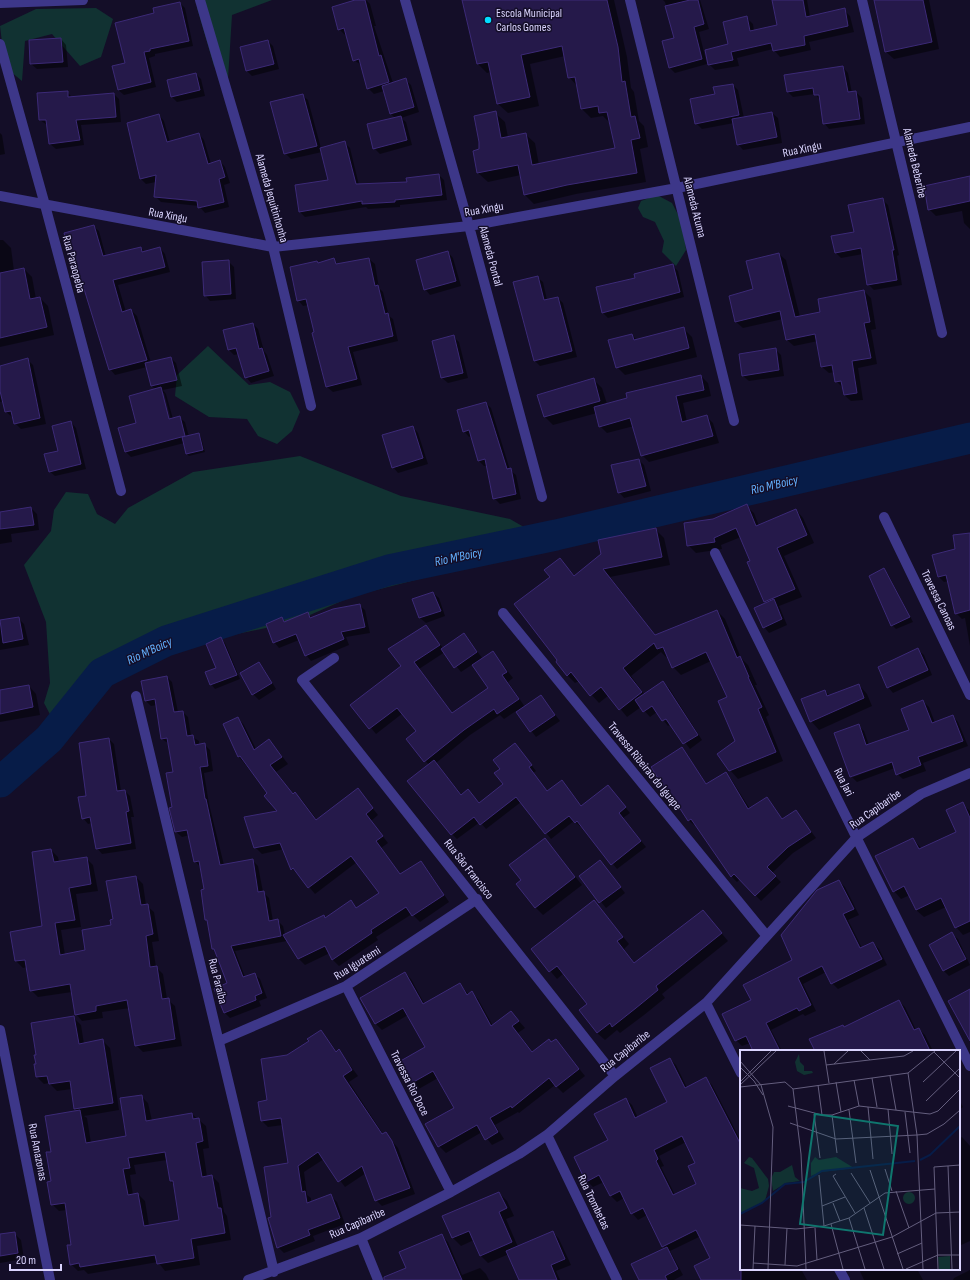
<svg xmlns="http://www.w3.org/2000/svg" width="970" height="1280" font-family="'Sofia Sans Condensed',sans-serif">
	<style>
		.green { fill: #113232 }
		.shadow { fill: #0007; fill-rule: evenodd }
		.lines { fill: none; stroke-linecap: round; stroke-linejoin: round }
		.river { stroke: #071c48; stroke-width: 31 }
		.building { fill: #25194a; stroke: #3c2a77; fill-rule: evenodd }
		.street { stroke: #3d3789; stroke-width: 10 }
		.poi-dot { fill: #01dcff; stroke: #140e28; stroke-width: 1.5 }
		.labels { text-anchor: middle; stroke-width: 3; stroke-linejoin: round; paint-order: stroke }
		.poi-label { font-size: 12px; fill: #dbd5ff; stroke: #140e28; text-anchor: start }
		.street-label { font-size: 12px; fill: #dbd5ff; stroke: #140e28 }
		.water-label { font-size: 13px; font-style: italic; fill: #63b1ff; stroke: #140e28 }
		.inset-river { fill: none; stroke: #071c48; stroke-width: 2 }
		.inset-road { fill: none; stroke: #645e7e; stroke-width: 1 }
		.view { fill: #0f766e; fill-opacity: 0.15; stroke: #0f766e; stroke-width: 2 }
		.inset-edge { fill: none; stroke: #dbd5ff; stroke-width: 2 }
	</style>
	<rect width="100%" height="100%" fill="#140e28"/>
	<path class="green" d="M 204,0 L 272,0 L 232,15 L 228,79 L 214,66 L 197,8 Z
		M 96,8 L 113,19 L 101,57 L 80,66 L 52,34 L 25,41 L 22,81 L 5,67 L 0,26 L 36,9 Z
		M 657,195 L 672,203 L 683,224 L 686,250 L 676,266 L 662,252 L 664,241 L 655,222 L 643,217 L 638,208 L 641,201 Z
		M 208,346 L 249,385 L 270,382 L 290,392 L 300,412 L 292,431 L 277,444 L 258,436 L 247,419 L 209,417 L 175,396 L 177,375 Z
		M 300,456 L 401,496 L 510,519 L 529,530 L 528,551 L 353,596 L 294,622 L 151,652 L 117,673 L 92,706 L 53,720 L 44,703 L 50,683 L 46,622 L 24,565 L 51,531 L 54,510 L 66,492 L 88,494 L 97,514 L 115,524 L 128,508 L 193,472 Z"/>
	<path class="shadow" d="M 358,0 L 366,0 L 370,4 L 376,26 L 374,26 L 393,83 L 406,80 L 411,85 L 419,112 L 401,118 L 406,122 L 412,145 L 380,154 L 374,148 L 395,118 L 391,114 L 384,91 L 374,94 L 368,88 L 361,65 L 354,60 L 347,34 L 345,35 L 339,29 Z
		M 463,0 L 614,0 L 627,57 L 631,88 L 634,92 L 639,121 L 644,126 L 648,147 L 640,149 L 646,182 L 576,194 L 534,204 L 525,195 L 521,175 L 488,182 L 478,173 L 474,151 L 480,150 L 495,113 L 505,122 L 508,137 L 525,134 L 535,143 L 539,165 L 616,149 L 609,122 L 603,116 L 591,118 L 582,109 L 578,87 L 569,77 L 565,56 L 530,64 L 539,106 L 508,113 L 498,104 L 491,72 L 487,73 L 478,64 Z
		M 663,0 L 700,0 L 709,29 L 699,32 L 707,64 L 675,73 L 670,68 L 675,39 L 665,2 Z
		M 773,0 L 807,0 L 810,17 L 844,10 L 850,16 L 854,32 L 809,42 L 811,50 L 780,57 L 773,49 L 737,58 L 739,66 L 715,70 L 709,64 L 730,45 L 747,18 L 753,24 L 754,31 L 778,26 Z
		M 877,0 L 929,0 L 939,49 L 894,59 L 886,52 Z
		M 180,3 L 185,8 L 193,46 L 155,54 L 155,56 L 149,58 L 156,87 L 124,95 L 118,90 L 126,64 L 155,14 Z
		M 61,39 L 66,45 L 68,67 L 37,69 L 31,64 Z
		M 268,41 L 273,46 L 279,69 L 252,76 L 247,71 Z
		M 843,67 L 848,73 L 852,93 L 856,92 L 862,98 L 865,124 L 829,129 L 824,123 L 821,101 L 815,94 L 793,97 L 788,92 Z
		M 196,74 L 201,79 L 205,96 L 177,102 L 172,97 L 168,81 Z
		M 733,85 L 738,90 L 744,118 L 772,113 L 778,118 L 782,143 L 743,150 L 738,144 L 734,123 L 702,129 L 696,123 L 716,95 Z
		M 67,92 L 72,97 L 114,94 L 119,99 L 121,122 L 81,125 L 84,145 L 56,149 L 50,144 L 47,125 L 40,120 Z
		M 302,95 L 308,100 L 321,148 L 344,142 L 350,148 L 359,185 L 408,183 L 439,175 L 444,180 L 447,200 L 400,205 L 400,207 L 368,209 L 366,207 L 305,217 L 300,212 L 329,181 L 322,152 L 291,159 L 285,153 Z
		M 159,115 L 164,121 L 170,142 L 199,134 L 204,140 L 211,164 L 220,161 L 225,167 L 230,183 L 224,185 L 229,207 L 205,213 L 199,206 L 161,202 L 155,196 L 156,182 L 146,184 L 141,179 L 128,124 Z
		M 0,133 L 2,135 L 5,154 L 0,155 Z
		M 970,178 L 970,229 L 964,223 L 962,211 L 936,216 L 929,209 Z
		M 882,199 L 888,205 L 899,255 L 897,256 L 902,285 L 874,290 L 868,284 L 863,254 L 841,258 L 836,253 Z
		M 93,226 L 99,231 L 106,257 L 141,248 L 145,252 L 160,248 L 165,254 L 170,272 L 118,285 L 126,312 L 131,310 L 137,316 L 151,363 L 171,358 L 176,363 L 182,386 L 163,390 L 166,394 L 173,419 L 179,417 L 185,422 L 189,437 L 199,434 L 201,437 L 205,452 L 189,456 L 187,454 L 184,443 L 131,457 L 126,452 L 137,424 L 156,390 L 152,386 L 147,367 L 115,375 L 110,369 L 87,295 L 81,289 ZM 162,393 L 164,393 L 172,423 L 170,424 Z
		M 0,240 L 3,240 L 11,248 L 14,271 L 24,269 L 32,277 L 36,299 L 40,298 L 48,306 L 54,335 L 0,347 Z
		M 448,252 L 453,258 L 461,286 L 430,295 L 425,289 Z
		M 779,254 L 786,260 L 800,317 L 821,313 L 864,291 L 871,298 L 876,329 L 871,330 L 877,364 L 858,368 L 863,400 L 851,401 L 844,395 L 844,389 L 836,381 L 835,372 L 829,373 L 822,367 L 818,341 L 794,346 L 787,340 L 783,319 L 743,328 L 736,322 L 730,296 L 755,290 Z
		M 369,259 L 375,264 L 379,288 L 383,292 L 389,316 L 393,319 L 398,341 L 353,352 L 362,385 L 333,392 L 327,387 L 313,333 L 315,333 L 308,305 L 303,306 L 298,300 L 319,264 L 334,260 L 339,265 Z
		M 228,261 L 234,267 L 236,299 L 210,301 L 205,295 Z
		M 672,265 L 678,271 L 684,297 L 608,318 L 603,313 L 636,278 Z
		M 537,277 L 543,282 L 547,300 L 558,298 L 563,303 L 577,357 L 540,366 L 535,361 L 514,283 Z
		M 253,324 L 258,329 L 264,351 L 267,355 L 274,376 L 251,383 L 246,377 L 239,354 L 234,355 L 229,350 Z
		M 683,328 L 692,337 L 697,357 L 625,375 L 617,367 L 632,335 L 637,340 Z
		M 453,336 L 459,342 L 468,378 L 448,383 L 442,378 Z
		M 775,349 L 781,355 L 784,376 L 749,381 L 743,376 L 740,355 Z
		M 27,359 L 33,365 L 46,424 L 21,429 L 15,423 L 14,417 L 12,417 L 6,412 L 3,401 L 0,402 L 0,367 Z
		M 701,376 L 708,383 L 711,396 L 683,403 L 687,422 L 706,416 L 713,423 L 719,443 L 649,462 L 642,455 L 634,426 L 607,433 L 600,426 L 597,413 L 553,425 L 545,417 L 538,395 L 593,379 L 602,388 L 607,404 Z
		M 486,403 L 491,408 L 510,470 L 516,475 L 521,499 L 500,504 L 494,498 L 487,466 L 484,466 L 479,461 L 472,436 L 469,437 L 464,431 Z
		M 71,422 L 76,428 L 86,469 L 55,476 L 49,471 Z
		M 413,427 L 418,433 L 428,464 L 398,473 L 393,467 Z
		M 639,460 L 644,465 L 651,491 L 624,498 L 619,492 Z
		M 746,506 L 754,513 L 759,526 L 796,510 L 803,518 L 814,543 L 784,556 L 802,597 L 779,606 L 787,625 L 769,633 L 764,627 L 767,603 L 741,537 L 721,545 L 722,549 L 696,553 L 688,545 L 713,520 Z
		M 31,508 L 37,514 L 39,530 L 11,534 L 12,542 L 0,544 L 0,513 Z
		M 656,530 L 664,538 L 670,565 L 610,577 L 656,636 L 717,611 L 725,619 L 741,658 L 748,665 L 757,685 L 755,685 L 769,715 L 766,717 L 783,761 L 738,779 L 730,770 L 736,742 L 728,698 L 711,661 L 681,675 L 673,667 L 668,656 L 666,657 L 661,652 L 631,676 L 645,695 L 663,682 L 669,688 L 702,740 L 690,749 L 671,724 L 668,726 L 657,712 L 650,717 L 641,707 L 627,717 L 609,695 L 599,703 L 579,681 L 575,683 L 567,675 L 559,660 L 551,577 L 560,560 L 575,576 Z
		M 970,534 L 970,646 L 965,618 L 962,619 L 956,613 L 948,581 L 944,582 L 939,577 L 934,556 L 956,550 Z
		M 883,570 L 888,574 L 913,622 L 896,629 L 892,625 Z
		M 433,593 L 439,598 L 445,616 L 426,623 L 420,618 L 414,600 Z
		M 359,605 L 365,610 L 370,633 L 346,637 L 349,645 L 311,661 L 306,655 L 299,640 L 279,648 L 274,642 L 282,618 L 286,622 L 308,614 L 312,618 Z
		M 18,618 L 24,624 L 29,645 L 0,650 L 0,621 Z
		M 426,626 L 443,648 L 464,634 L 483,659 L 493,652 L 513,678 L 508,682 L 525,707 L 541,696 L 560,721 L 536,737 L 516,711 L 504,719 L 500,715 L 470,735 L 436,763 L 462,795 L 468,790 L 480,803 L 504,784 L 501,769 L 520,750 L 536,771 L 533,773 L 548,792 L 562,781 L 582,806 L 613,792 L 630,813 L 623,818 L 646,847 L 617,869 L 582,826 L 581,827 L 574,821 L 551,839 L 521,802 L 486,829 L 480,822 L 457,839 L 452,834 L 429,765 L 407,739 L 418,731 L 403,713 L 376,734 L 352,705 L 403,666 ZM 445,652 L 461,672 L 473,664 L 490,688 L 453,714 L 419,669 Z
		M 221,639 L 225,643 L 240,679 L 215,689 L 211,684 L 217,668 Z
		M 918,650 L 924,655 L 932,675 L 893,693 L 888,687 Z
		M 259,663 L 264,669 L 276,689 L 259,700 L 253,694 Z
		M 167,677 L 172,682 L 178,712 L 183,712 L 188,717 L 191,736 L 199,741 L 199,745 L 204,744 L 210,750 L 213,771 L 204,773 L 209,804 L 224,865 L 253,861 L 258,866 L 263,892 L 269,898 L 273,921 L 277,920 L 283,926 L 285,935 L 323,916 L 325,918 L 350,902 L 357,909 L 380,893 L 357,862 L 315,894 L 299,875 L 292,869 L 284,849 L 262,854 L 255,847 L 279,812 L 269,793 L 239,757 L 224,725 L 238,718 L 244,725 L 256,749 L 269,740 L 275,747 L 288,764 L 276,772 L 294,795 L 295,794 L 302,800 L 317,820 L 358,790 L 378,815 L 371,821 L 388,843 L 381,848 L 401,875 L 421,862 L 427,869 L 449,902 L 420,922 L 412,914 L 376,937 L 378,940 L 339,966 L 333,960 L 330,953 L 305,965 L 299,959 L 287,941 L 235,951 L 245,977 L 254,974 L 260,979 L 267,998 L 259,1001 L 261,1006 L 230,1018 L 225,1013 L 229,984 L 216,951 L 213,948 L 205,890 L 200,867 L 195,861 L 190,835 L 182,837 L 176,832 L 173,808 L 174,773 L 169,744 L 162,739 L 157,705 L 151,706 L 146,701 Z
		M 859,685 L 867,694 L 872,706 L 819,730 L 811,721 L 825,691 L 830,696 Z
		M 29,686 L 36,694 L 40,715 L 0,722 L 0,691 Z
		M 923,701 L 929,707 L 935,723 L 953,716 L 958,722 L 968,746 L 923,763 L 926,771 L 903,779 L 897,774 L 895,768 L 857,782 L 851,776 L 858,725 L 864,731 L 869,745 L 910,730 ZM 896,759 L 897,761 L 853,777 L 853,775 Z
		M 109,739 L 114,744 L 121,791 L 125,791 L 130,796 L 134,817 L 131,817 L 136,849 L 102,854 L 97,848 L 92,823 L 88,824 L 83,818 L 87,797 Z
		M 682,748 L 707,785 L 726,774 L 731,779 L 750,809 L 767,798 L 783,820 L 796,811 L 816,838 L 793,853 L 772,873 L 781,882 L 761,901 L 740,879 L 737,882 L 732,877 L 696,824 L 694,825 L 688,820 L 652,767 Z
		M 962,804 L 970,811 L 970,932 L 963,935 L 956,927 L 946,907 L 924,917 L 916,910 L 910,895 L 901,899 L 894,891 L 913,839 L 922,849 L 957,832 Z
		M 545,839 L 582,885 L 543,915 L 535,907 L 522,880 Z
		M 51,850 L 58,857 L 59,862 L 86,858 L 93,865 L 98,891 L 76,894 L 81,927 L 61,930 L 65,955 L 87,951 L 112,926 L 136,877 L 143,884 L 146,905 L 154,912 L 159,941 L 152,942 L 156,967 L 163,974 L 167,999 L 175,1006 L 182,1046 L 143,1052 L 136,1045 L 130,1008 L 102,1012 L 103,1018 L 82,1021 L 76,1014 L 72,992 L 38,997 L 31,990 L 27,967 L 23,968 L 16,961 L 43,927 Z
		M 605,867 L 625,893 L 606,908 L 580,876 Z
		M 839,881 L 845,887 L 859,915 L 848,920 L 862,948 L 873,943 L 879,949 L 887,965 L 838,989 L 832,983 L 826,972 L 803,984 L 816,1011 L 805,1016 L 803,1014 L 771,1030 L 782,1051 L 754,1051 L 750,1043 L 742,1046 L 736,1040 L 752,1000 L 794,960 Z
		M 594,901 L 629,944 L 624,949 L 635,964 L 703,911 L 728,941 L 662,994 L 665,998 L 644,1015 L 620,1033 L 617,1030 L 605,1040 L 597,1033 L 588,1004 L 564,973 L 557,979 L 532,949 Z
		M 952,934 L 958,939 L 970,965 L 949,976 L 944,971 Z
		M 405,973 L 411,979 L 425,1005 L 460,984 L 469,995 L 472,993 L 478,999 L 493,1026 L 511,1012 L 525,1028 L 518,1033 L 533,1052 L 556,1040 L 585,1076 L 563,1093 L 555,1085 L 519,1113 L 518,1112 L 495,1125 L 504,1139 L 492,1145 L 482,1132 L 446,1153 L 439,1146 L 427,1124 L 455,1108 L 438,1078 L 417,1090 L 410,1084 L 426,1047 L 408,1015 L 382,1030 L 375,1023 Z
		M 899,1001 L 905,1007 L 916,1030 L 919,1029 L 925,1035 L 933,1051 L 824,1051 L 844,1028 Z
		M 74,1018 L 81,1025 L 84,1044 L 103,1041 L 110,1048 L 119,1110 L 84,1116 L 87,1118 L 91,1143 L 127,1137 L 141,1096 L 148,1103 L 152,1121 L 192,1114 L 206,1126 L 209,1148 L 203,1149 L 207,1177 L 212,1176 L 219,1183 L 224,1212 L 227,1216 L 231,1240 L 197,1246 L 200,1265 L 165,1271 L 158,1262 L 88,1274 L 84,1270 L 78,1271 L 71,1264 L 72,1246 L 67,1210 L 59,1211 L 52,1204 L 52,1152 L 78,1111 L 75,1109 L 72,1089 L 57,1091 L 49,1083 L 44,1084 L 37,1077 L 35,1065 ZM 167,1160 L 170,1181 L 174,1185 L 180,1221 L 149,1226 L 145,1201 L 138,1194 L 133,1195 L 130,1175 L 136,1174 L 134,1165 Z
		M 321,1031 L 337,1052 L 338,1051 L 344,1057 L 358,1076 L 349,1082 L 383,1134 L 385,1133 L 398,1148 L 415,1194 L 382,1206 L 376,1200 L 366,1173 L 345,1187 L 324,1159 L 304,1172 L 307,1195 L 311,1198 L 311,1203 L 331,1196 L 337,1202 L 345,1224 L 313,1236 L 315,1241 L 284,1253 L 278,1247 L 272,1217 L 290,1164 L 283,1125 L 268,1127 L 262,1121 L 287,1056 L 310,1041 Z
		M 670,1059 L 676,1065 L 687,1088 L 706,1079 L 712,1085 L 741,1141 L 741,1269 L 801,1269 L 807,1280 L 702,1280 L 711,1258 L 701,1236 L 670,1251 L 683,1275 L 674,1280 L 641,1280 L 665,1249 L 647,1215 L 638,1220 L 632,1213 L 624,1198 L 617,1202 L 611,1196 L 604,1182 L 593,1187 L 587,1181 L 609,1141 L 626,1099 L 632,1105 L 638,1118 L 668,1103 ZM 686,1142 L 696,1163 L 697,1184 L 675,1195 L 661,1167 L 664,1166 L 659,1156 Z
		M 959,1099 L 963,1107 L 959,1110 Z
		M 962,1137 L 970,1146 L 970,1241 L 959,1246 L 959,1139 Z
		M 499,1193 L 507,1201 L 514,1216 L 506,1219 L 518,1247 L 553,1232 L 559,1239 L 571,1265 L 556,1271 L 560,1280 L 520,1280 L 509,1254 L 488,1263 L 480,1255 L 474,1240 L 461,1246 L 453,1238 L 444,1217 Z
		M 14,1233 L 21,1240 L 24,1259 L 0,1263 L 0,1235 Z
		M 441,1235 L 448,1242 L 462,1275 L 480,1268 L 486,1274 L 489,1280 L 390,1280 L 407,1268 Z
		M 859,1269 L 917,1269 L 923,1280 L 864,1280 Z
		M 970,1270 L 970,1280 L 953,1280 L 954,1278 Z"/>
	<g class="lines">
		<path class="river" d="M 0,782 L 49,739 L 102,673 L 166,641 L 389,570 L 556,535 L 970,438"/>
	</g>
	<path class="building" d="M 355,0 L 365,0 L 379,56 L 381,55 L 389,82 L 367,89 L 359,59 L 353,61 L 344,28 L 338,30 L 332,7 Z
		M 462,0 L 607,0 L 618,47 L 622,82 L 625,81 L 631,117 L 635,116 L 640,138 L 631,140 L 637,173 L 567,185 L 524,195 L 518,165 L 477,173 L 473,151 L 479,149 L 479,142 L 474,116 L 496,111 L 501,138 L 526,133 L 532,165 L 615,148 L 607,112 L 599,113 L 598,106 L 581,109 L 575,77 L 568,78 L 562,46 L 521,55 L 530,97 L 497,104 L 488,62 L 477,64 Z
		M 690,0 L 698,0 L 704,24 L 694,27 L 702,59 L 669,68 L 662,41 L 674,38 L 665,6 Z
		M 772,0 L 803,0 L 806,17 L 845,8 L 848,26 L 804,36 L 805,45 L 773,51 L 771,43 L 731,52 L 733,60 L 708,65 L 705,50 L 728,44 L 723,22 L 747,16 L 750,31 L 777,25 Z
		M 874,0 L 923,0 L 932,42 L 885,52 Z
		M 180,2 L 189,41 L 150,49 L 150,51 L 144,52 L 151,82 L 118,90 L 112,66 L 125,63 L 115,23 L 154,13 L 153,8 Z
		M 61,38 L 63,62 L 30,64 L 29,40 Z
		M 268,40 L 274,64 L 246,71 L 240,47 Z
		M 843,66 L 848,92 L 856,91 L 860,119 L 823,124 L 819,95 L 814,95 L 813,88 L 787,92 L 784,75 Z
		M 196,73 L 200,90 L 171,97 L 167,80 Z
		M 406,78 L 414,107 L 390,114 L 382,86 Z
		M 733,84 L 739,115 L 695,124 L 690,99 L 715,94 L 713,87 Z
		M 68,91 L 68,97 L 114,93 L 116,117 L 76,120 L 80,140 L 49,144 L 46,120 L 39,120 L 37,93 Z
		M 303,94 L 317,146 L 284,154 L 270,102 Z
		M 772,112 L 777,137 L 737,145 L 732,119 Z
		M 159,114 L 167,142 L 199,133 L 208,164 L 220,160 L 225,177 L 219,179 L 224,202 L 198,208 L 197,201 L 154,197 L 156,175 L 140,179 L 127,123 Z
		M 401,116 L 407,140 L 373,149 L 367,124 Z
		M 345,141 L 356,184 L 407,182 L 406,178 L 439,174 L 442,195 L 395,200 L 395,202 L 362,204 L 362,201 L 299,212 L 295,185 L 328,180 L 320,148 Z
		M 970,176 L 970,201 L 928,210 L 924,186 Z
		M 883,198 L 894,250 L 892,250 L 897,280 L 867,285 L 861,248 L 835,253 L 831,236 L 854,232 L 848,205 Z
		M 94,225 L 103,256 L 141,247 L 142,252 L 160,247 L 165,267 L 113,280 L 122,312 L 131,309 L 147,360 L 109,370 L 84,289 L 80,290 L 64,233 Z
		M 448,251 L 456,281 L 424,290 L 416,260 Z
		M 779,253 L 795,317 L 820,312 L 818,299 L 864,290 L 870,322 L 864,323 L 871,358 L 852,361 L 857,393 L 844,395 L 841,381 L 835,382 L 832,365 L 821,367 L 815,334 L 786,340 L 780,311 L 735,322 L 729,296 L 753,289 L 746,261 Z
		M 334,258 L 336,264 L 369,258 L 375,286 L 378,285 L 385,314 L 388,313 L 393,336 L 348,347 L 357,379 L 326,387 L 312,333 L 314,332 L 306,299 L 297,301 L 290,267 L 317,261 L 318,263 Z
		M 229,260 L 231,294 L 204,296 L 202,262 Z
		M 673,264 L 680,292 L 602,313 L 596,287 L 635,278 L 634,274 Z
		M 24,268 L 30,299 L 40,297 L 47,327 L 0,338 L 0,273 Z
		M 538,276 L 544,300 L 558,297 L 572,351 L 534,361 L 513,282 Z
		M 253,323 L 259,349 L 262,348 L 269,371 L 245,378 L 236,348 L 228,350 L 223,330 Z
		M 684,327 L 689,348 L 616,368 L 608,340 L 632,334 L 634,340 Z
		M 454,335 L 463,373 L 441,378 L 432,341 Z
		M 776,348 L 779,370 L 742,376 L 739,354 Z
		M 171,357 L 177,380 L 151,386 L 145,363 Z
		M 28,358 L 40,418 L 14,424 L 11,411 L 5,412 L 0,391 L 0,366 Z
		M 701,375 L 704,390 L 676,396 L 682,422 L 707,415 L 713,436 L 641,456 L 630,418 L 599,427 L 594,407 L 627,398 L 626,393 Z
		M 594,378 L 600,401 L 544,417 L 537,395 Z
		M 161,387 L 169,419 L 180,416 L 185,436 L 125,452 L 118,428 L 136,423 L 129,396 Z
		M 486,402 L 507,469 L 511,468 L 516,494 L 493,499 L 485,459 L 478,461 L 469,430 L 463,432 L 457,410 Z
		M 71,421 L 81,464 L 49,472 L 44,454 L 58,451 L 52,426 Z
		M 413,426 L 423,458 L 392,468 L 382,435 Z
		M 199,433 L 203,450 L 186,454 L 182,437 Z
		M 639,459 L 646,486 L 618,493 L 611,465 Z
		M 747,504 L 756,526 L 796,509 L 807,535 L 777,548 L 795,589 L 764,602 L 747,562 L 750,561 L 736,528 L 714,538 L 715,542 L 687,546 L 684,523 L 713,519 Z
		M 31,507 L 34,525 L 0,529 L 0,512 Z
		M 656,528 L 662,557 L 603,569 L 655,635 L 717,610 L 737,658 L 740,656 L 749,677 L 748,677 L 762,707 L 758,709 L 776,752 L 729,771 L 717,754 L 735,741 L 718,701 L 727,697 L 706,652 L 672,668 L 663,647 L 657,649 L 654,643 L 623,668 L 642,692 L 619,710 L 601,687 L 590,696 L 571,672 L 567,676 L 556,662 L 557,660 L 514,604 L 550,577 L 544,570 L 560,558 L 574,576 L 601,554 L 598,540 Z
		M 970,533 L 970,610 L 955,614 L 946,575 L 938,577 L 932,555 L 955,549 L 953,535 Z
		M 884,568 L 910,617 L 891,626 L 869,576 Z
		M 433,592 L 441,611 L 419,618 L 412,599 Z
		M 774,599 L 782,619 L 763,628 L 754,608 Z
		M 360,604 L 365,627 L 341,632 L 344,639 L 305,656 L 296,634 L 273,643 L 266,624 L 282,617 L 284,622 L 308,612 L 310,618 L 333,609 Z
		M 19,617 L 23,639 L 3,643 L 0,620 Z
		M 426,625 L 440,645 L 414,662 L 452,713 L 488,688 L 472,665 L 493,651 L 507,672 L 502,675 L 519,699 L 497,714 L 494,709 L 464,730 L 424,762 L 406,739 L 416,731 L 397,708 L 369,729 L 350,705 L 401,666 L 388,649 Z
		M 464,633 L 477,652 L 454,668 L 441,649 Z
		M 221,637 L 237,675 L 210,685 L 205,672 L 216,668 L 206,644 Z
		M 918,648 L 928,670 L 887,688 L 878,667 Z
		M 259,662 L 272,683 L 252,695 L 240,673 Z
		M 167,676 L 174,712 L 183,711 L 187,736 L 193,735 L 195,745 L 205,743 L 208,766 L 200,767 L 205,799 L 206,799 L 220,865 L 253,859 L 258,892 L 264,891 L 269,921 L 278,919 L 281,936 L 231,946 L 243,977 L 255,973 L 262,993 L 255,996 L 256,1000 L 224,1013 L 214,989 L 227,983 L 214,949 L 212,949 L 207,920 L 205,920 L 201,890 L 204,889 L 199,861 L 194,862 L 187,830 L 175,832 L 169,808 L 172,807 L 166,773 L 173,772 L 167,738 L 161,739 L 155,699 L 145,701 L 141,681 Z
		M 663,681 L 698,735 L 683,744 L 666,719 L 662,721 L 652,706 L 643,712 L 635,700 Z
		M 859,684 L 864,698 L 810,722 L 801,699 L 825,690 L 827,696 Z
		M 29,685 L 33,707 L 0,714 L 0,690 Z
		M 541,695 L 555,715 L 530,732 L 516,712 Z
		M 923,700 L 932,723 L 953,715 L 963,741 L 918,757 L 921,765 L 896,775 L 892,762 L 850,777 L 834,733 L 859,724 L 866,745 L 909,730 L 901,709 Z
		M 238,717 L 254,750 L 269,739 L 282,757 L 270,765 L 293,794 L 295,792 L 316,820 L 358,788 L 373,808 L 366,814 L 383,836 L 376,841 L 400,874 L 421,861 L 444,895 L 412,916 L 406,907 L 371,930 L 372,933 L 332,960 L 325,946 L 298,959 L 283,935 L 324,915 L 325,918 L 351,900 L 356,908 L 379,893 L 351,856 L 308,888 L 293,868 L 291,870 L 280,843 L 254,848 L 244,817 L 277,811 L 264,796 L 267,793 L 240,756 L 238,757 L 223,724 Z
		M 109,738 L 117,791 L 125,790 L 129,811 L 126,812 L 131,843 L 96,849 L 90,817 L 82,819 L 78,797 L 86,796 L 79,743 Z
		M 515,743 L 532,765 L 529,767 L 547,791 L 562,780 L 581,806 L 608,785 L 626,807 L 619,813 L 641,841 L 611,865 L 577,821 L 575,823 L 569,816 L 545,834 L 516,797 L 480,825 L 474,817 L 451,835 L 407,781 L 434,760 L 461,795 L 468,789 L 479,803 L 503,784 L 494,773 L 500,769 L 493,760 Z
		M 682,747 L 706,784 L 726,772 L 748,809 L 767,797 L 782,819 L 796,810 L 811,832 L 788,847 L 767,867 L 776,876 L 755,896 L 734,874 L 731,877 L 691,819 L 688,821 L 670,793 L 668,794 L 651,767 Z
		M 963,802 L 970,818 L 970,921 L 955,928 L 941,898 L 916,910 L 904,886 L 893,892 L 875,856 L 913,838 L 919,849 L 956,832 L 946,810 Z
		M 545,838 L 575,877 L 535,908 L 516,884 L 521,880 L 509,865 Z
		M 51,849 L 54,862 L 87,857 L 91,884 L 69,888 L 75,920 L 55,923 L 60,955 L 85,950 L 82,930 L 111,925 L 110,920 L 113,919 L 106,881 L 136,876 L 141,905 L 148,904 L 153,934 L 146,936 L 150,967 L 157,966 L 162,999 L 169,998 L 175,1039 L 135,1046 L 127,1000 L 96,1006 L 96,1011 L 75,1015 L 70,984 L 30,991 L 25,960 L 15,961 L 10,932 L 42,926 L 32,852 Z
		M 600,860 L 621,887 L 599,903 L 579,876 Z
		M 839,880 L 854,909 L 843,914 L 860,948 L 873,942 L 882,959 L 831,984 L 822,966 L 798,978 L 811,1005 L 799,1011 L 797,1008 L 766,1023 L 780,1051 L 753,1051 L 746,1036 L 735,1041 L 722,1014 L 751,1000 L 743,985 L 792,960 L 781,935 L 817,890 Z
		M 594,900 L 623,937 L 617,941 L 634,963 L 703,910 L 722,933 L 656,986 L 658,990 L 636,1008 L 612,1027 L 610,1023 L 597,1033 L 579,1010 L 587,1004 L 557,966 L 549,972 L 531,949 Z
		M 952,932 L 966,959 L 943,971 L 929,945 Z
		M 405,972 L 423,1004 L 460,983 L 467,995 L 472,991 L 491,1026 L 511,1011 L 519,1021 L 512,1026 L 532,1052 L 549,1039 L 551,1042 L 556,1039 L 579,1069 L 556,1087 L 549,1078 L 512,1108 L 511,1106 L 490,1118 L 498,1132 L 485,1140 L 477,1125 L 438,1147 L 425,1124 L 454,1108 L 433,1071 L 410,1084 L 397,1063 L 425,1047 L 403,1008 L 375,1024 L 360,998 Z
		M 970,989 L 970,1041 L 948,1001 Z
		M 899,1000 L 914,1030 L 919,1028 L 930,1051 L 815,1051 L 809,1039 L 843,1025 L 844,1027 Z
		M 74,1016 L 79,1044 L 103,1039 L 113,1103 L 74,1109 L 70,1081 L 49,1084 L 47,1076 L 36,1077 L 34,1064 L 36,1064 L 34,1055 L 36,1055 L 31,1023 Z
		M 321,1030 L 336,1052 L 339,1049 L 352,1070 L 343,1076 L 382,1134 L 386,1132 L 392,1141 L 410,1188 L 375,1201 L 362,1166 L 338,1182 L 318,1152 L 298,1166 L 302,1192 L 305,1191 L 307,1203 L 331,1194 L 340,1218 L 308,1230 L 310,1235 L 277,1248 L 268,1218 L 271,1217 L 264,1167 L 288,1163 L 281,1118 L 261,1121 L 258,1102 L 267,1100 L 261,1059 L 287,1055 L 309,1041 L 307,1039 Z
		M 670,1058 L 685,1088 L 706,1077 L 741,1145 L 741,1280 L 701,1280 L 694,1266 L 710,1258 L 696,1230 L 662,1247 L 643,1208 L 631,1214 L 620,1191 L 610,1196 L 599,1175 L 586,1182 L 574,1157 L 608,1140 L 594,1114 L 626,1098 L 635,1118 L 667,1102 L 650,1068 ZM 682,1136 L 695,1163 L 688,1166 L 696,1184 L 673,1195 L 656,1161 L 658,1159 L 654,1150 Z
		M 142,1095 L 146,1121 L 192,1113 L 193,1119 L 199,1118 L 203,1141 L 196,1143 L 202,1177 L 212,1175 L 218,1208 L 221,1208 L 225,1233 L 191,1239 L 194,1258 L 157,1264 L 155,1255 L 80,1267 L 79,1263 L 70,1265 L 67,1245 L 71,1245 L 65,1203 L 51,1205 L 47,1182 L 51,1181 L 46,1152 L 51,1152 L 45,1116 L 80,1110 L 86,1143 L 126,1136 L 120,1098 ZM 165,1152 L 170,1181 L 173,1181 L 179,1220 L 144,1226 L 138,1193 L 128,1195 L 123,1169 L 130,1168 L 128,1158 Z
		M 499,1192 L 507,1208 L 499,1212 L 512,1242 L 480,1256 L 469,1231 L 452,1238 L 442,1216 Z
		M 553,1231 L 565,1259 L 551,1265 L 557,1280 L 519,1280 L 506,1251 Z
		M 15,1232 L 18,1253 L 0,1256 L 0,1234 Z
		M 442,1234 L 462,1280 L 384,1280 L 384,1277 L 406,1268 L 399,1252 Z
		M 667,1247 L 678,1269 L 665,1276 L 667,1280 L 639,1280 L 631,1264 Z"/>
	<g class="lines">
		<path class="street" d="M 200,0 L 273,247 L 311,406
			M 405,0 L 469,226 L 542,497
			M 630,0 L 734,421
			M 862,0 L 942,333
			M 0,3 L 83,0
			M 0,44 L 45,205 L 121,491
			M 0,196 L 273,247 L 469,226 L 677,188 L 970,127
			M 884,517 L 970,695
			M 715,553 L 970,1066
			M 503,613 L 766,935
			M 334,658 L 302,680 L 615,1076
			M 136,696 L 274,1272
			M 346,986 L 451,1192
			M 706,1003 L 741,1073
			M 0,1030 L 50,1280
			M 219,1041 L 346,986 L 477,899
			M 547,1135 L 617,1280
			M 361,1238 L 378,1280
			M 839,1269 L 845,1280
			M 248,1280 L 361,1238 L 451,1192 L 519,1154 L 547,1135 L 615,1076 L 706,1003 L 857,837 L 921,794 L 970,773"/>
	</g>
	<circle class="poi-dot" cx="488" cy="20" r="4"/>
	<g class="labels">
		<g class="poi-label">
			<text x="496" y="17">Escola Municipal<tspan x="496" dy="14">Carlos Gomes</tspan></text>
		</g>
		<g class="street-label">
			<text transform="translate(802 149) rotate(-12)" y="4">Rua Xingu</text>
			<text transform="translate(915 163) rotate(77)" y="4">Alameda Beberibe</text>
			<text transform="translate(272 198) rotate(74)" y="4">Alameda Jequitinhonha</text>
			<text transform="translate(695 207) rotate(76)" y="4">Alameda Atuma</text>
			<text transform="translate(484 209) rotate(-10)" y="4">Rua Xingu</text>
			<text transform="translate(168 215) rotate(11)" y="4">Rua Xingu</text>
			<text transform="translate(491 256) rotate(75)" y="4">Alameda Pontal</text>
			<text transform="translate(74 264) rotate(75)" y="4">Rua Paraopeba</text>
			<text transform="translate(939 600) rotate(64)" y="4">Travessa Canoas</text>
			<text transform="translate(645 766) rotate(51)" y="4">Travessa Ribeirao do Iguape</text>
			<text transform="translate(844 782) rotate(63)" y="4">Rua Jari</text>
			<text transform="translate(875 809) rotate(-35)" y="4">Rua Capibaribe</text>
			<text transform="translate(469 869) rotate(52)" y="4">Rua São Francisco</text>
			<text transform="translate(357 963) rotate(-32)" y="4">Rua Iguatemi</text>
			<text transform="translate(218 981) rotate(76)" y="4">Rua Paraíba</text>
			<text transform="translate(625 1051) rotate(-39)" y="4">Rua Capibaribe</text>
			<text transform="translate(410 1083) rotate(63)" y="4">Travessa Rio Doce</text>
			<text transform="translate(38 1152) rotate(79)" y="4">Rua Amazonas</text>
			<text transform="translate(594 1202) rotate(64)" y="4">Rua Trombetas</text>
			<text transform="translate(357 1223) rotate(-24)" y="4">Rua Capibaribe</text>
		</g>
		<g class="water-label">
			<text transform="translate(774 484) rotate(-13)" y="5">Rio M'Boicy</text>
			<text transform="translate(458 556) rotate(-12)" y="5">Rio M'Boicy</text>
			<text transform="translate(149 650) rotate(-25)" y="5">Rio M'Boicy</text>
		</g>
	</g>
	<g transform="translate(740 1050)">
		<rect width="220" height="220" fill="#140e28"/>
		<path d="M 59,4 L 60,12 L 64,16 L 64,21 L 72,21 L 73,23 L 64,25 L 57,21 L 55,12 ZM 9,107 L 12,108 L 28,129 L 29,136 L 25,151 L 0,165 L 0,138 L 12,141 L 19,138 L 14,118 L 4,113 ZM 75,107 L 79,110 L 96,107 L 114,118 L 81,122 L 71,126 L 71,113 ZM 52,115 L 55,127 L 60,131 L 46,133 L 33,141 L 31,129 L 34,122 L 40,122 ZM163 148a6 6 0 1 1 12 0a6 6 0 1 1-12 0ZM 210,206 L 210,219 L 199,219 L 198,207 Z" fill="#113232"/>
		<path class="inset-river" d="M 180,110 L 190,105 L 220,76M 0,164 L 22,153 L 45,134 L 64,132 L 82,121 L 175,111"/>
		<path class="inset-road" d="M 84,1 L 89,33M 121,1 L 130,10M 194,2 L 220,28M 0,11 L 21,35 L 33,77 L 28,219M 94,14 L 108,1M 86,15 L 164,6 L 173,1M 0,17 L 14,31 L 23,45M 168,23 L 177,85 L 183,219M 150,26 L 156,60M 132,28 L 137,57M 114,30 L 119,56M 0,32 L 31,1M 96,32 L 101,62M 183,32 L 216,1M 0,35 L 36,1M 78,35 L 82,65M 0,37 L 45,32 L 53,39 L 61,104 L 66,219M 53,39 L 168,23 L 195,1M 186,51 L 220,18M 48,56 L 82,65 L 92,65 L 119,56 L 190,64 L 198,61 L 220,39M 128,57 L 133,109M 148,59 L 152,104M 109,60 L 116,113M 165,62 L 170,103M 74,64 L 80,108M 92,65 L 97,103M 50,73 L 96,89 L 177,85 L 187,84 L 204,74 L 220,60M 208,116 L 212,219M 145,119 L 152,141M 130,120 L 163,219M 111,123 L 130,153M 96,124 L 93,126 L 115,163M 79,125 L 84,176M 156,141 L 169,178M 93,153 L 100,171M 82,156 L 105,147M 124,158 L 144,219M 109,168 L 125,219M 91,174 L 103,219M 0,175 L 56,179 L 84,176 L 109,168 L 145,143 L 195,139M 75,178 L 77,210M 157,204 L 182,193M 13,213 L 57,216 L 152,187 L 196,163 L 220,162M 45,215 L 47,178M 13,219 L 15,176M 166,219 L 198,205 L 220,205M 198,219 L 194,117 L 220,115"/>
		<path class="view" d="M 75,64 L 158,76 L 143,185 L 60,174 Z"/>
		<rect width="220" height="220" class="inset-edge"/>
	</g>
	<path d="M10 1264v6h51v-6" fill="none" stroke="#dbd5ff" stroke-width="2"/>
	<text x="16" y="1264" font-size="12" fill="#dbd5ff" stroke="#140e28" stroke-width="3" paint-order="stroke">20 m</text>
</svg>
